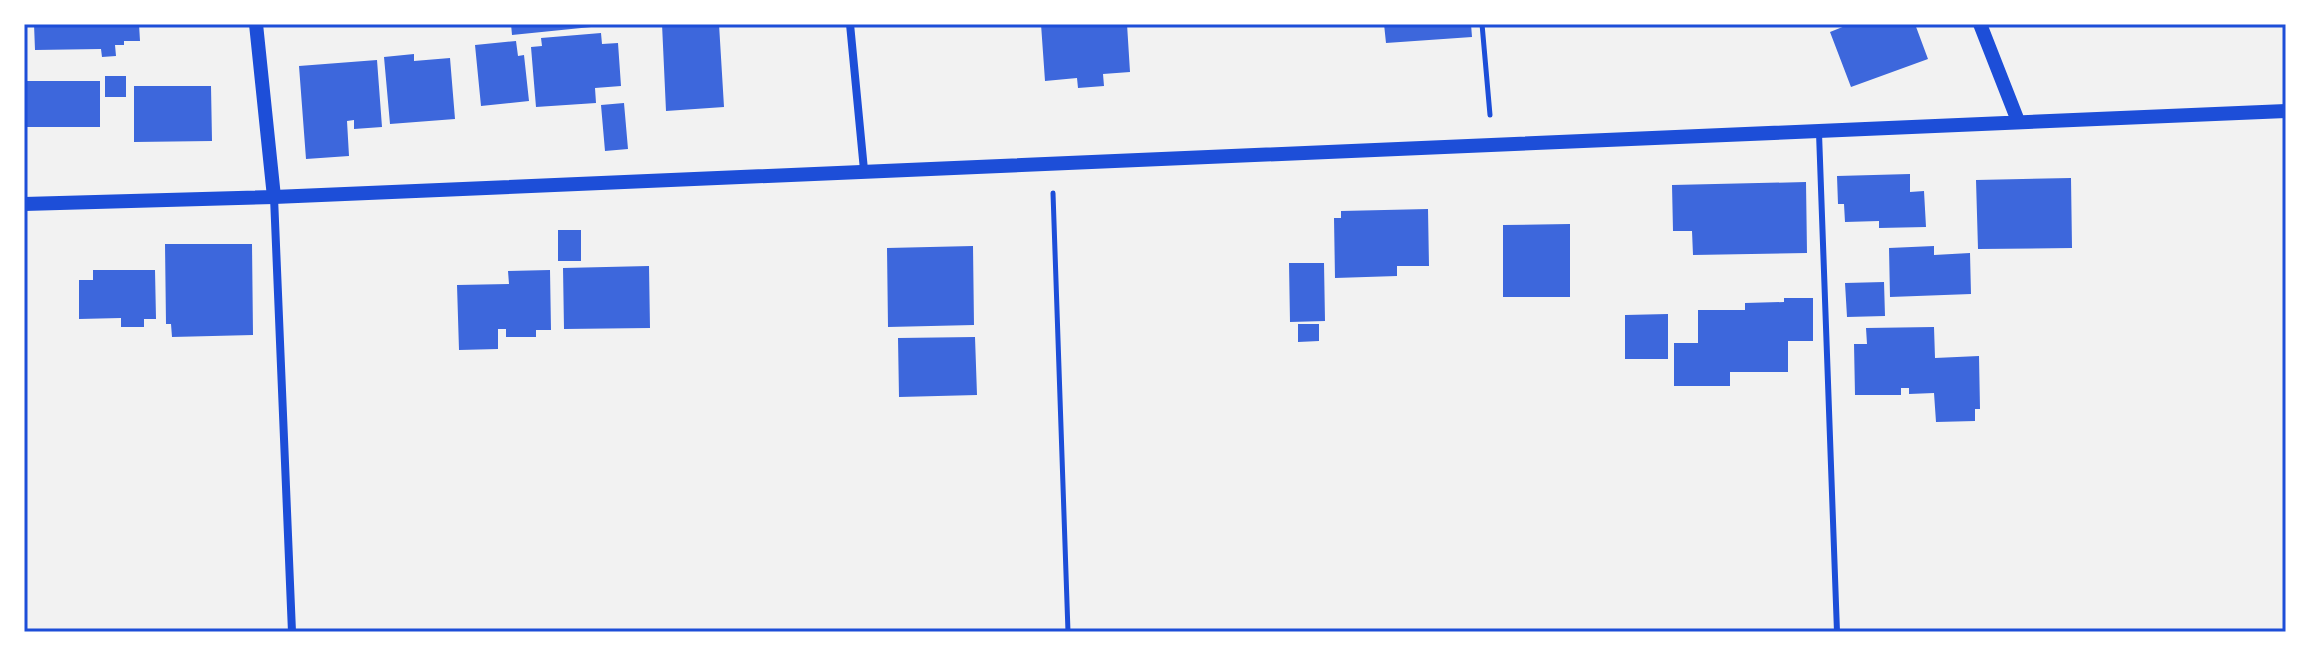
<svg xmlns="http://www.w3.org/2000/svg" width="2310" height="656" font-family="Figtree,sans-serif">
	<style>
		.building { fill: #3d67dc }
		.lines { fill: none; stroke-linecap: round; stroke-linejoin: round }
		.path { stroke: #1d4ed8; stroke-width: 5 }
		.service { stroke: #1d4ed8; stroke-width: 6 }
		.minor { stroke: #1d4ed8; stroke-width: 8 }
		.tertiary { stroke: #1d4ed8; stroke-width: 14 }
		.neatline { fill: none; stroke: #1d4ed8; stroke-width: 3 }
	</style>
	<rect width="100%" height="100%" fill="#f2f2f2"/>
	<path class="building" d="M 34,24 L 139,24 L 140,41 L 124,41 L 124,45 L 115,45 L 116,56 L 102,57 L 101,49 L 35,50 Z
		M 511,24 L 601,24 L 601,26 L 512,35 Z
		M 662,24 L 719,24 L 724,107 L 666,111 Z
		M 1041,24 L 1127,24 L 1130,72 L 1103,74 L 1104,86 L 1078,88 L 1077,78 L 1045,81 Z
		M 1384,24 L 1471,24 L 1472,37 L 1386,43 Z
		M 1850,24 L 1915,24 L 1928,59 L 1851,87 L 1830,32 Z
		M 601,33 L 602,44 L 618,43 L 621,86 L 595,88 L 596,103 L 536,107 L 531,47 L 542,46 L 541,38 Z
		M 516,41 L 518,56 L 524,55 L 529,101 L 481,106 L 475,45 Z
		M 414,54 L 414,61 L 450,58 L 455,119 L 390,124 L 384,57 Z
		M 377,60 L 382,127 L 354,129 L 354,120 L 347,121 L 349,156 L 306,159 L 299,66 Z
		M 105,76 L 126,76 L 126,97 L 105,97 Z
		M 24,81 L 100,81 L 100,127 L 24,127 Z
		M 134,86 L 211,86 L 212,141 L 134,142 Z
		M 624,103 L 628,149 L 605,151 L 601,105 Z
		M 1910,174 L 1910,192 L 1924,191 L 1926,227 L 1879,228 L 1879,221 L 1845,222 L 1844,204 L 1838,204 L 1837,176 Z
		M 2071,178 L 2072,248 L 1978,249 L 1976,180 Z
		M 1806,182 L 1807,253 L 1693,255 L 1692,231 L 1673,231 L 1672,185 Z
		M 1428,209 L 1429,266 L 1397,266 L 1397,276 L 1335,278 L 1334,218 L 1341,218 L 1341,211 Z
		M 1570,224 L 1570,297 L 1503,297 L 1503,225 Z
		M 558,230 L 581,230 L 581,261 L 558,261 Z
		M 165,244 L 252,244 L 253,335 L 172,337 L 171,324 L 166,324 Z
		M 973,246 L 974,325 L 888,327 L 887,248 Z
		M 1934,246 L 1934,255 L 1970,253 L 1971,294 L 1890,297 L 1889,248 Z
		M 1289,263 L 1324,263 L 1325,321 L 1290,322 Z
		M 649,266 L 650,328 L 564,329 L 563,268 Z
		M 93,270 L 155,270 L 156,319 L 144,319 L 144,327 L 121,327 L 121,318 L 79,319 L 79,280 L 93,280 Z
		M 550,270 L 551,330 L 536,330 L 536,337 L 506,337 L 506,329 L 498,329 L 498,349 L 459,350 L 457,285 L 509,284 L 508,271 Z
		M 1884,282 L 1885,316 L 1847,317 L 1845,283 Z
		M 1784,298 L 1813,298 L 1813,341 L 1788,341 L 1788,372 L 1730,372 L 1730,386 L 1674,386 L 1674,343 L 1698,343 L 1698,310 L 1745,310 L 1745,303 L 1784,302 Z
		M 1668,314 L 1668,359 L 1625,359 L 1625,315 Z
		M 1298,324 L 1319,324 L 1319,341 L 1298,342 Z
		M 1934,327 L 1935,358 L 1979,356 L 1980,409 L 1975,409 L 1975,421 L 1936,422 L 1934,393 L 1909,394 L 1909,388 L 1901,388 L 1901,395 L 1855,395 L 1854,344 L 1867,344 L 1866,328 Z
		M 975,337 L 977,395 L 899,397 L 898,338 Z"/>
	<g class="lines">
		<path class="path" d="M 1482,24 L 1490,115
			M 1053,193 L 1068,632"/>
		<path class="service" d="M 1819,133 L 1837,632"/>
		<path class="minor" d="M 850,24 L 864,170
			M 274,197 L 292,632"/>
		<path class="tertiary" d="M 256,24 L 274,197
			M 1980,24 L 2018,121
			M 24,204 L 274,197 L 2286,111"/>
	</g>
	<rect width="2310" height="656" fill="none" stroke="#ffffff" stroke-width="52"/>
	<rect x="26" y="26" width="2258" height="604" class="neatline"/>
</svg>
